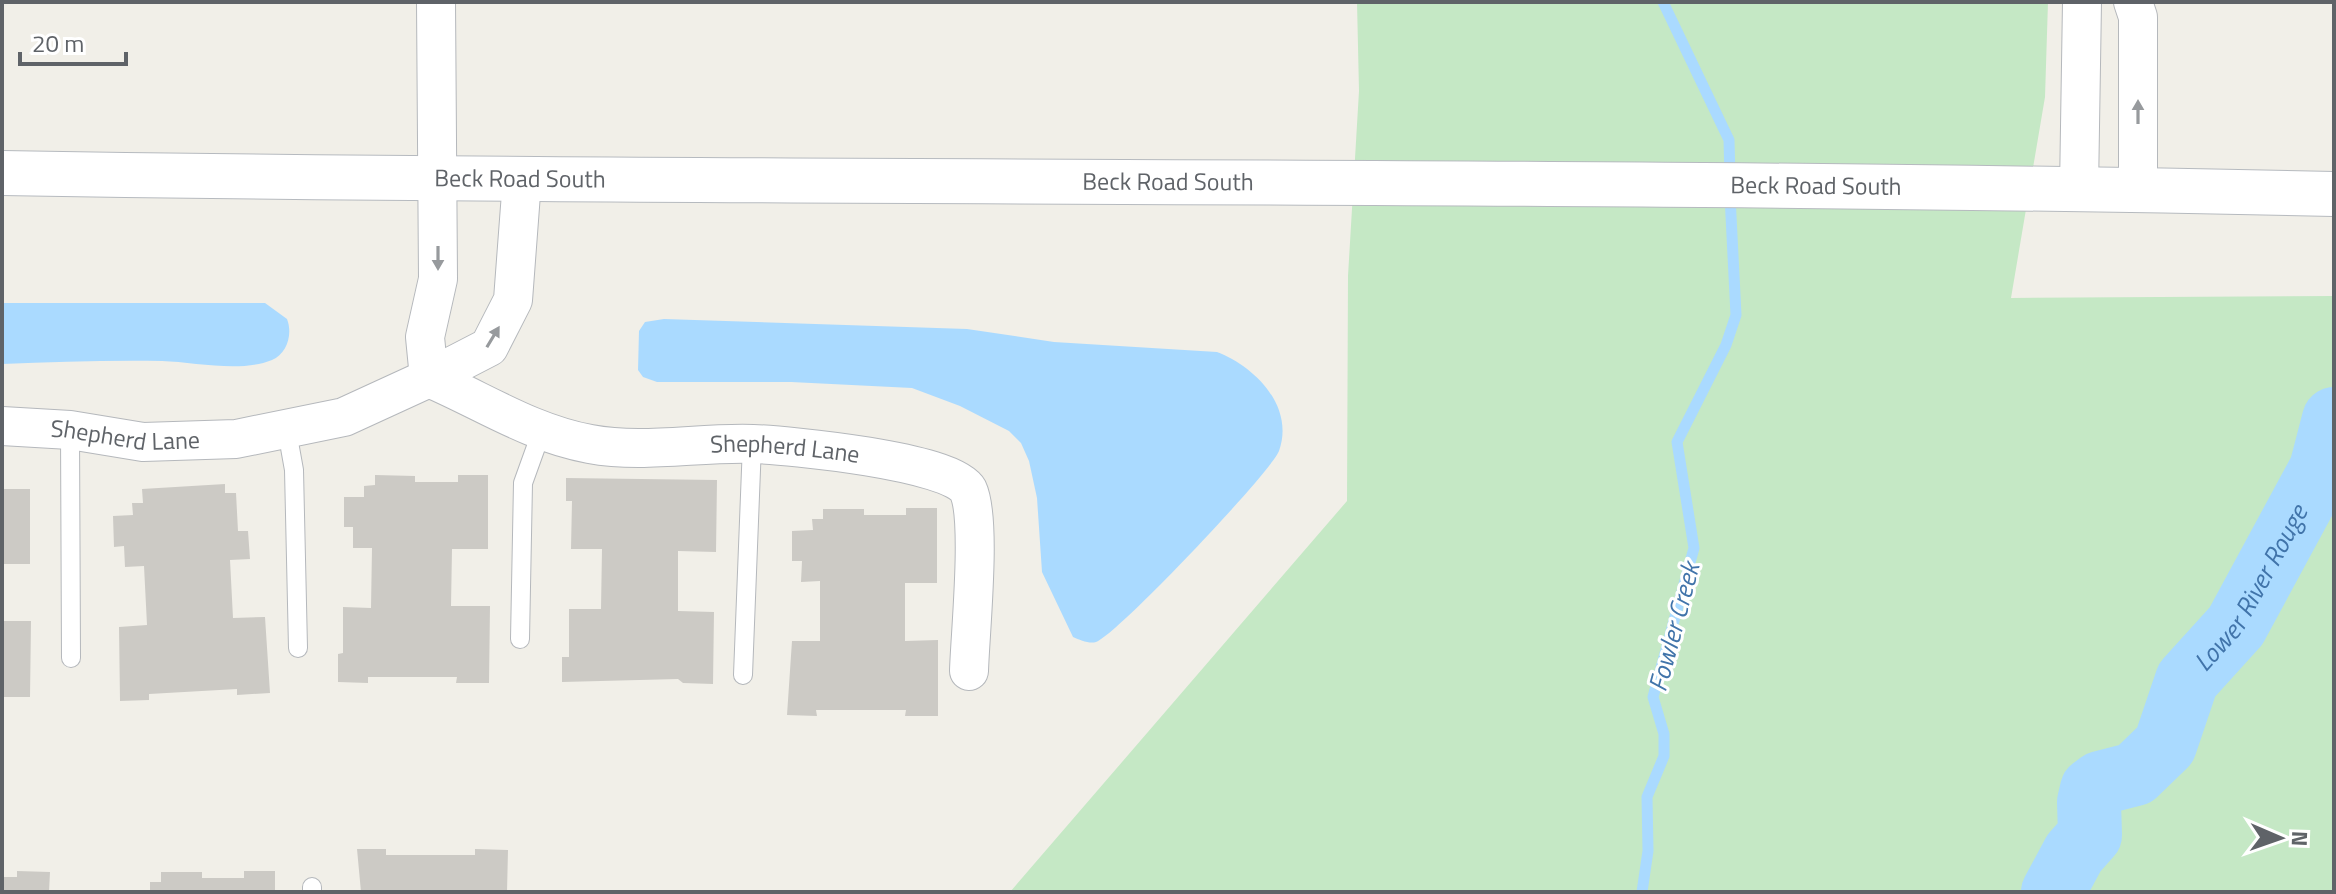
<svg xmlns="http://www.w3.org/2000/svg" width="2336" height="894" font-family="'Titillium Web',sans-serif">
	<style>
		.green { fill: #c5e8c5 }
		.water { fill: #aadaff }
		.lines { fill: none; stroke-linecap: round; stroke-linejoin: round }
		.stream { stroke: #aadaff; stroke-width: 11 }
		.river { stroke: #aadaff; stroke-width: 64 }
		.building { fill: #cccac5 }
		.lane-casing { stroke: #b5b8bc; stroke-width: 20 }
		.street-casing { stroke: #b5b8bc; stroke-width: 40 }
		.secondary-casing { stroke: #b6babf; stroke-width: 46 }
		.lane { stroke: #fff; stroke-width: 18 }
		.street { stroke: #fff; stroke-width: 38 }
		.secondary { stroke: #fff; stroke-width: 44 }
		.oneway { fill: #979a9d }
		.labels { text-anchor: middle; stroke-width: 6; stroke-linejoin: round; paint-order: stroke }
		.street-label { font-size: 24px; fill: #5f6368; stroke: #fff }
		.water-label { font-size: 26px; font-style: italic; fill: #4174aa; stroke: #fff }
	</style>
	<rect width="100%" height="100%" fill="#f1efe8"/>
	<path class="green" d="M 1357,2 L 2048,2 L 2045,97 L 2011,298 L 2334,296 L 2334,892 L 1010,892 L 1347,501 L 1348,276 L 1359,91 Z"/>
	<path class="water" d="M 2,303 L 265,303 L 287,319 C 293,334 287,354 272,360 C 240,373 195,362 162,361 C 109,360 55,362 2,364 Z
		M 664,319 L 967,329 L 1054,342 L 1217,352 C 1254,366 1295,406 1279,451 C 1271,472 1116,636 1096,642 C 1089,644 1080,640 1073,637 L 1042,572 L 1037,498 L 1029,461 L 1021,443 L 1009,431 L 960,406 L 912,388 L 791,382 L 657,382 L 643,377 L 638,370 L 639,331 L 645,322 Z"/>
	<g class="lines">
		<path class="stream" d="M 1663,2 L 1729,140 L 1730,178
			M 1642,892 L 1648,851 L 1647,797 L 1664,756 L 1664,734 L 1653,697 L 1694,548 L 1677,442 L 1726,345 L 1736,315 L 1730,196"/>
		<path class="river" id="s1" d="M 2053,892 L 2074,853 L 2090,835 L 2089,802 L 2092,789 L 2100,783 L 2135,774 L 2165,745 L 2187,680 L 2236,626 L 2321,469 L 2334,419"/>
	</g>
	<path class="building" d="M 375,475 L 415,476 L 415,482 L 458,482 L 458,475 L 488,475 L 488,549 L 452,549 L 451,606 L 490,606 L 489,683 L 456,683 L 457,677 L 368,677 L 368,683 L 338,682 L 338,654 L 343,653 L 343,607 L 371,608 L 372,548 L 353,548 L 353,527 L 344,527 L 344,497 L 364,497 L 364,486 L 375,485 Z
		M 566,478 L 717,480 L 716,552 L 678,551 L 678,611 L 714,612 L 713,684 L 683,683 L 678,679 L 562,682 L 562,657 L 569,657 L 569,609 L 601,609 L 602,549 L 571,549 L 572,501 L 566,501 Z
		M 225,484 L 225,493 L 236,493 L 238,531 L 248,531 L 250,559 L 230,560 L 233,618 L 265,617 L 270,693 L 237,695 L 237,689 L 149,694 L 149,700 L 120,701 L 119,627 L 147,625 L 144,566 L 125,567 L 124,546 L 114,547 L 113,516 L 133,515 L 132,503 L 143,503 L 142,489 Z
		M 2,489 L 30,489 L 30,564 L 2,564 Z
		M 906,508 L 937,508 L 937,583 L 905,583 L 905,641 L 938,640 L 938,716 L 905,716 L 906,710 L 816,710 L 817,716 L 787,715 L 792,641 L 820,641 L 820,581 L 801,582 L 802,561 L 792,561 L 792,531 L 813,530 L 812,519 L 823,519 L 823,509 L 864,509 L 864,515 L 906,515 Z
		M 2,621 L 31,621 L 30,697 L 2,697 Z
		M 357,849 L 386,849 L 386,855 L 475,855 L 475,849 L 508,850 L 507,892 L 361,892 Z
		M 17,871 L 50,872 L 49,892 L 2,892 L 2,877 L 17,877 Z
		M 244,871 L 275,871 L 275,892 L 150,892 L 150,882 L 161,882 L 161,872 L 202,872 L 202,878 L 244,878 Z"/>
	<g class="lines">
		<g class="lane-casing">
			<path id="lane" d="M 70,430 L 71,658
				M 287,431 L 294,470 L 298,648
				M 520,639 L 523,483 L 541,433
				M 743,675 L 752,444
				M 312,892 L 312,887"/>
		</g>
		<g class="street-casing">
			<g id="street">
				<path d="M 2133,2 L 2138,17 L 2138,190"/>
				<path d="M 2079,189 L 2082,2"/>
				<path id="s2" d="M 429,378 C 483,401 530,433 590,444 C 643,454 699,442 753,444 C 788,445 952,461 968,490 C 982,519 970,634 969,671"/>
				<path d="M 429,378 L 425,337 L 438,279 L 436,2"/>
				<path id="s3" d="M 2,426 L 70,430 L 143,442 L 236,439 L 344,417 L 429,378 L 489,347 L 513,300 L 522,180"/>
			</g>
		</g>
		<g class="secondary-casing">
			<g id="secondary">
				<path id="s4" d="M 2,173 C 779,186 1557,177 2334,194"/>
			</g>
		</g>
		<use href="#lane" class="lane"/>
		<use href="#street" class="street"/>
		<use href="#secondary" class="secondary"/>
	</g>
	<defs><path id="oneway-solid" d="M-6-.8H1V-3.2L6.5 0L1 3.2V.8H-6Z" transform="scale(2)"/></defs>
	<g class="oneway">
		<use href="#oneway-solid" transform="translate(2138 112) rotate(-90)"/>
		<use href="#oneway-solid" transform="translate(438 258) rotate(90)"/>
		<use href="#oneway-solid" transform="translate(493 337) rotate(-59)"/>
	</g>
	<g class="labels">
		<g class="street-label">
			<text dy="8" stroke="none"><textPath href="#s4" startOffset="518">Beck Road South</textPath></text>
			<text dy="8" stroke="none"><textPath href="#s4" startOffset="1166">Beck Road South</textPath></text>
			<text dy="8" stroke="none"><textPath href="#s4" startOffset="1814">Beck Road South</textPath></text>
			<text dy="8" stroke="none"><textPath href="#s3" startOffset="124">Shepherd Lane</textPath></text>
			<text dy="8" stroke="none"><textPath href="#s2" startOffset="370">Shepherd Lane</textPath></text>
		</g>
		<g class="water-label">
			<text dy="9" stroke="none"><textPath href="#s1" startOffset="384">Lower River Rouge</textPath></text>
			<text transform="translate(1674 627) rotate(-75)" y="9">Fowler Creek</text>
		</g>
	</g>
	<rect width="2336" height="894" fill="none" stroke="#5f6368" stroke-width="8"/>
	<g transform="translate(2280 838) rotate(92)" stroke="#ffffff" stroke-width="6" paint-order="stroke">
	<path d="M0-6L14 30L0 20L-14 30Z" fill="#5f6368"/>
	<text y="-12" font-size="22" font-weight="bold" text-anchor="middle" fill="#5f6368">N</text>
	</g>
	<path d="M20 52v12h106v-12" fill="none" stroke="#5f6368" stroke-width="4"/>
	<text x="32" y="52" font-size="24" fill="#5f6368" stroke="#ffffff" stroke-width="6" paint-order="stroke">20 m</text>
</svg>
